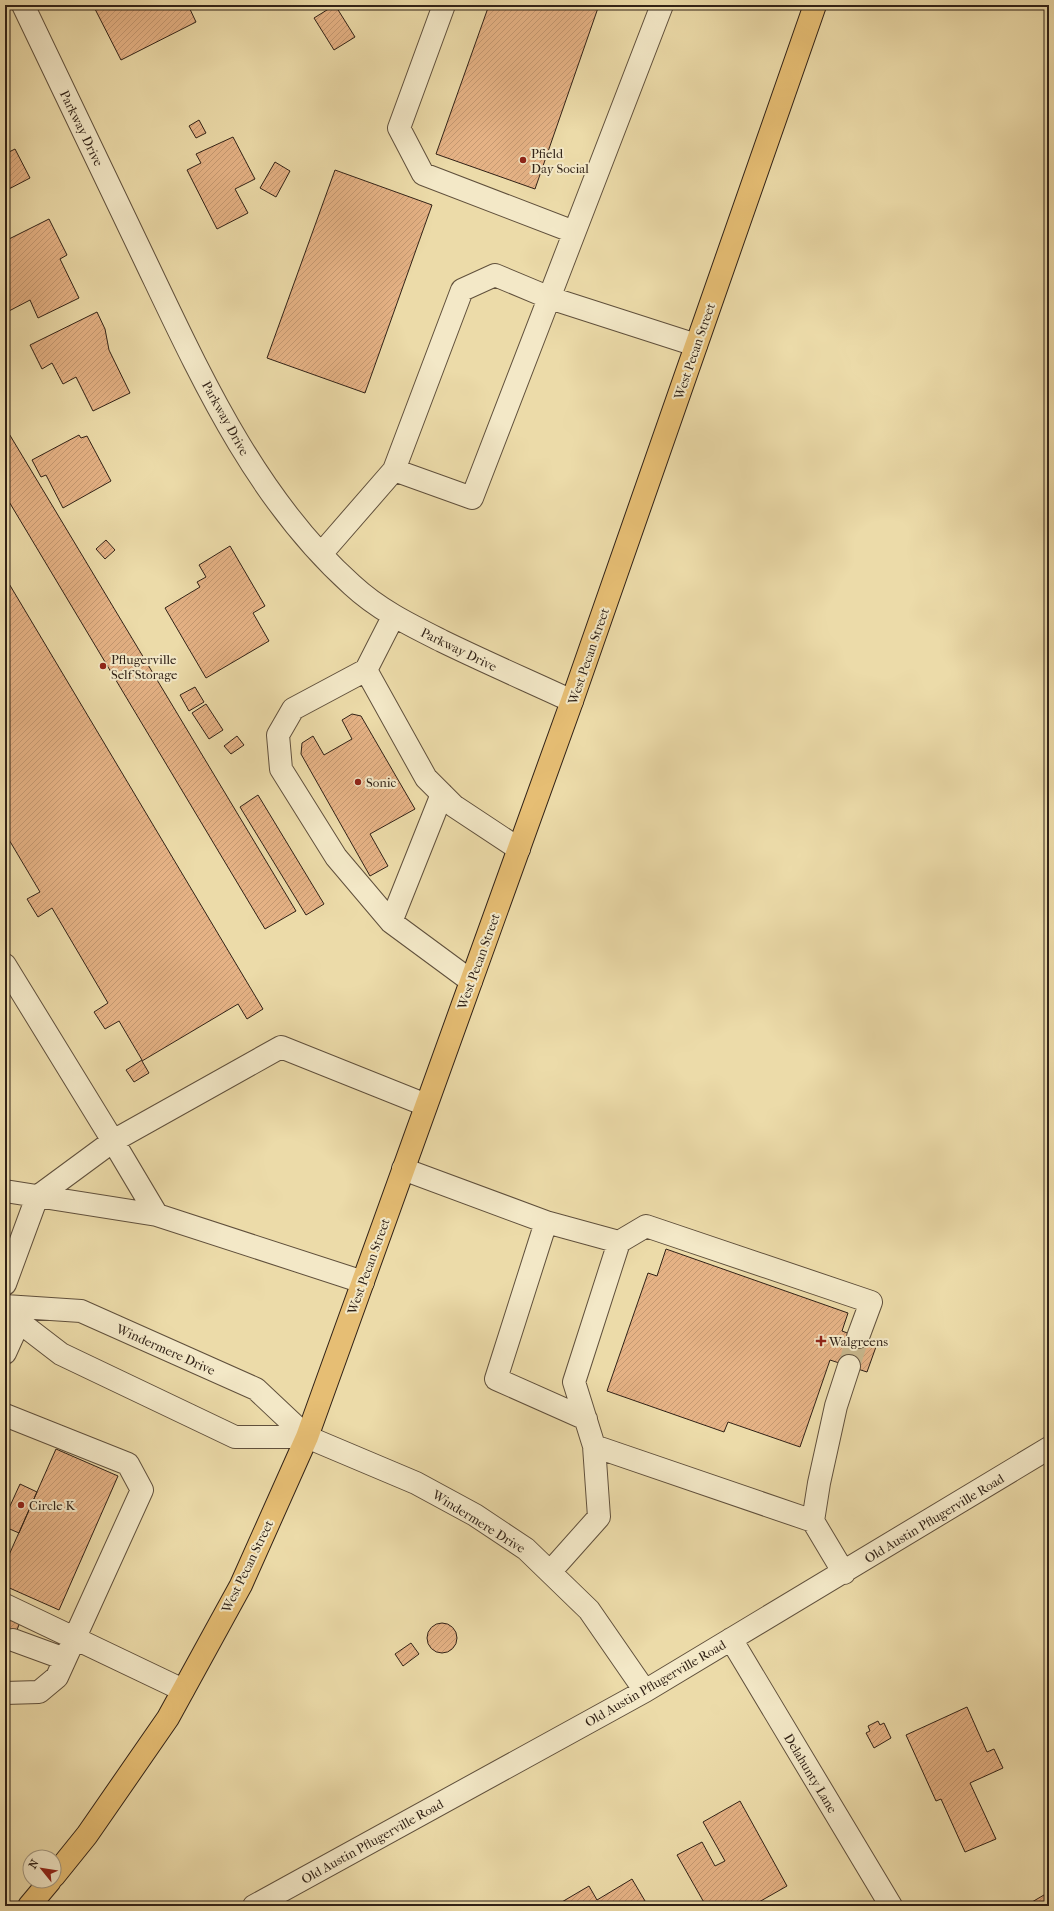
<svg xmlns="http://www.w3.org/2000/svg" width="1054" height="1911" font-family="'IM FELL French Canon',serif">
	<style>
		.building { fill: url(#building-hatch); stroke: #312217 }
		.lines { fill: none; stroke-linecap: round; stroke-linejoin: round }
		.minor-tunnel { stroke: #c7b68c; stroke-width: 22; stroke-dasharray: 22 11; stroke-linecap: butt }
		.minor-casing { stroke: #60503c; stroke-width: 24 }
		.major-casing { stroke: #312217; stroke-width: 24 }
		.minor { stroke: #f3e8c7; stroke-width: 22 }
		.major { stroke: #e6be74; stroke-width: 22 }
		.poi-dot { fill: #8f2418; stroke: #f3e8c7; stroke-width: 1.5 }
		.labels { text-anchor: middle; stroke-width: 4; stroke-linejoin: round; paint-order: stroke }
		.street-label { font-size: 13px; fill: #312217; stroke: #f3e8c7 }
		.poi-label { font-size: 13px; fill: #312217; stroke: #f3e8c7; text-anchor: start }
	</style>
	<defs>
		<pattern id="building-hatch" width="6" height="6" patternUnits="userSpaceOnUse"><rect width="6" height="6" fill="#e5b285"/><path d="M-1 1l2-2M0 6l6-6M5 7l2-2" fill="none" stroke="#c59972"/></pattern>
	</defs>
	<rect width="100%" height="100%" fill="#ecdba9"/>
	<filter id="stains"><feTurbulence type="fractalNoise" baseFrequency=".005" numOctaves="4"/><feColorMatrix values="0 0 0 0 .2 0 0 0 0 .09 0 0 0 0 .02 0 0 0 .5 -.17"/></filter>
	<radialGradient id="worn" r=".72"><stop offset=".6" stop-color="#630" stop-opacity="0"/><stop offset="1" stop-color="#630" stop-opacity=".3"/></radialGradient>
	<path class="building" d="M 104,5 L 188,5 L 196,22 L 121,60 L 95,9 Z
		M 335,5 L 355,37 L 334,50 L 314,18 Z
		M 489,5 L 599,5 L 535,189 L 436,154 Z
		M 199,120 L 206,133 L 196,138 L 189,126 Z
		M 233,137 L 255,179 L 235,189 L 248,213 L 217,229 L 187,170 L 201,163 L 196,154 Z
		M 15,149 L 30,178 L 5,191 L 5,154 Z
		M 275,162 L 290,171 L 276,197 L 260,188 Z
		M 335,170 L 432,205 L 365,393 L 267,358 Z
		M 49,219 L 67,255 L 60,259 L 79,298 L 38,318 L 30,300 L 9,311 L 5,303 L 5,241 Z
		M 97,312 L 105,329 L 109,350 L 130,393 L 93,411 L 76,377 L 63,384 L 52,363 L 42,369 L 30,345 Z
		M 5,427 L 296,911 L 265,929 L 5,495 Z
		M 79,435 L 81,438 L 87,436 L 111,481 L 63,508 L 46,475 L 41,477 L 32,460 Z
		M 106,540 L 115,550 L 105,559 L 96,549 Z
		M 230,546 L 265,606 L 253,613 L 269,641 L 206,678 L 165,608 L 200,587 L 197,582 L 206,577 L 199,565 Z
		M 5,577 L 263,1009 L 247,1019 L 238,1004 L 142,1061 L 149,1073 L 134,1082 L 126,1070 L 142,1060 L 119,1021 L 105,1029 L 94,1012 L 108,1003 L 52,908 L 38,917 L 27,899 L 40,892 L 5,833 Z
		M 195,687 L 204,702 L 189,711 L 180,695 Z
		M 206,704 L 223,730 L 209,739 L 192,713 Z
		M 352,714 L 361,716 L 415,809 L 370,834 L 388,866 L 370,876 L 301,754 L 302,743 L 313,736 L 324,755 L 352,739 L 342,720 Z
		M 237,736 L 244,745 L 231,754 L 224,746 Z
		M 258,795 L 324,904 L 306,915 L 240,807 Z
		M 666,1249 L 848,1313 L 842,1331 L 877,1344 L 867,1372 L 830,1360 L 800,1447 L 728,1422 L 724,1432 L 607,1391 L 648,1273 L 657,1276 Z
		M 56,1449 L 118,1476 L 59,1610 L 5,1586 L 5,1564 Z
		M 20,1484 L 37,1492 L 19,1533 L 5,1527 L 5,1517 Z
		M 5,1616 L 20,1622 L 8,1654 L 5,1653 Z
		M427 1638a15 15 0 1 1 30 0a15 15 0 1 1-30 0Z
		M 411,1643 L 419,1654 L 403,1666 L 395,1654 Z
		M 967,1707 L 987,1752 L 994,1749 L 1003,1768 L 970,1783 L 996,1839 L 965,1852 L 941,1799 L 936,1801 L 906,1735 Z
		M 878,1721 L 880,1725 L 884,1723 L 891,1738 L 874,1748 L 866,1733 L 870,1731 L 868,1726 Z
		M 740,1801 L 787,1886 L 752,1906 L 706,1906 L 677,1855 L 702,1842 L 715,1866 L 725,1861 L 703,1822 Z
		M 632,1879 L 648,1906 L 555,1906 L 589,1886 L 597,1900 Z
		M 1049,1892 L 1049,1906 L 1034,1906 L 1032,1902 Z"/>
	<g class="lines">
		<path class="minor-tunnel" d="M 849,1366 L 858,1337"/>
		<g class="minor-casing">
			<path id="minor" d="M 23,5 C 64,90 104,175 145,260 C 200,375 255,498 352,585 C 379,610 410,625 442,641 C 485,662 529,681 572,701
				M 444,5 L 399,128 L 423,174 L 574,232
				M 394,470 L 472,498 C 536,334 598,169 662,5
				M 321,554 L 394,470 L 462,290 L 495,275 L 550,298 L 696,345
				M 393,617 L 366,670 L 293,709 L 278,735 L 281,769 L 336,857 L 391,922 L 471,981
				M 366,670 L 426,778 L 454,806 L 519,849
				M 391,922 L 442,794
				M 5,965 L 113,1141 L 281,1047 L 426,1105
				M 403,1169 L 546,1222 L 496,1379 L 586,1419
				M 5,1191 L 157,1215 L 113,1141 L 37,1197 L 5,1284
				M 157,1215 L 363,1282
				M 546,1222 L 619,1242
				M 5,1306 L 81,1311 L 256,1389 L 307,1437 L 416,1483 L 475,1515 L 526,1549 L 589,1610 L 645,1691
				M 5,1311 L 61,1354 L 235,1437 L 307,1437
				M 5,1353 L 19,1322
				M 5,1415 L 128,1464 L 142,1490 L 57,1677 L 39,1692 L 5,1693
				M 813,1521 L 594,1446 L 574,1382 L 619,1242 L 646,1226 L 871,1302 L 858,1337
				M 550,1572 L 599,1517 L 594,1446
				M 844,1573 L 813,1521 L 819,1483 L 836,1406 L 849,1366
				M 5,1605 L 183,1690
				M 731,1639 L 891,1906
				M 13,1640 L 65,1659
				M 254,1906 L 645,1691 L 1049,1448"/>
		</g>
		<g class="major-casing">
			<path id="major" d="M 54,1876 L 87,1835 L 168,1718 L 241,1585 L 307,1437 L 572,701 L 815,5
				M 29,1906 L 50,1881"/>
		</g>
		<use href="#minor" class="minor"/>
		<use href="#major" class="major"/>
	</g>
	<g class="poi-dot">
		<circle cx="523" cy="160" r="4"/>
		<circle cx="103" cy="666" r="4"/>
		<circle cx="358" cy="782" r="4"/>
		<path d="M819 1335h4v4h4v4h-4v4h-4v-4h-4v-4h4z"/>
		<circle cx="21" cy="1505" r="4"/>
	</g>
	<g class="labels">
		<g class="street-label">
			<text transform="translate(82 128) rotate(64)" y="5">Parkway Drive</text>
			<text transform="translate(694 351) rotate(-71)" y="5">West Pecan Street</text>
			<text transform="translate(226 418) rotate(61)" y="5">Parkway Drive</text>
			<text transform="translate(459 649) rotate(26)" y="5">Parkway Drive</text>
			<text transform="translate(588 656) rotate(-71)" y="5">West Pecan Street</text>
			<text transform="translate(478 961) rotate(-70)" y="5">West Pecan Street</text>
			<text transform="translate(368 1266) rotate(-70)" y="5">West Pecan Street</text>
			<text transform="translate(166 1349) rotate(24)" y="5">Windermere Drive</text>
			<text transform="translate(934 1518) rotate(-31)" y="5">Old Austin Pflugerville Road</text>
			<text transform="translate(479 1521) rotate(32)" y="5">Windermere Drive</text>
			<text transform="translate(247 1566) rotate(-64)" y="5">West Pecan Street</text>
			<text transform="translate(655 1683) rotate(-30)" y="5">Old Austin Pflugerville Road</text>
			<text transform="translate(811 1773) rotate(59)" y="5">Delahunty Lane</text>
			<text transform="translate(372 1841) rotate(-29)" y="5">Old Austin Pflugerville Road</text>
		</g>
		<g class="poi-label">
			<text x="531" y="158">Pfield<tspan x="531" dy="15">Day Social</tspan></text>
			<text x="111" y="664">Pflugerville<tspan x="111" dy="15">Self Storage</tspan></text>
			<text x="366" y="787">Sonic</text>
			<text x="829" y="1346">Walgreens</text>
			<text x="29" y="1510">Circle K</text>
		</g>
	</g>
	<rect width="1054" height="1911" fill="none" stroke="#ecdba9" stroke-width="20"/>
	<rect x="6" y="6" width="1042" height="1899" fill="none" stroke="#312217" stroke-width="2"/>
	<rect x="10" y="10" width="1034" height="1891" fill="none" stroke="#312217"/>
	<g transform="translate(42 1869) rotate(300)"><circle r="19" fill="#f3e8c7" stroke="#a59981"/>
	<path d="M0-3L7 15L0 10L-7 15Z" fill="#8f2418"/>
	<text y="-6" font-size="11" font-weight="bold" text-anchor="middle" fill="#312217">N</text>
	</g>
	<rect width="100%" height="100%" filter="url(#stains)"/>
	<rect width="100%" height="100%" fill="url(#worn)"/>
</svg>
